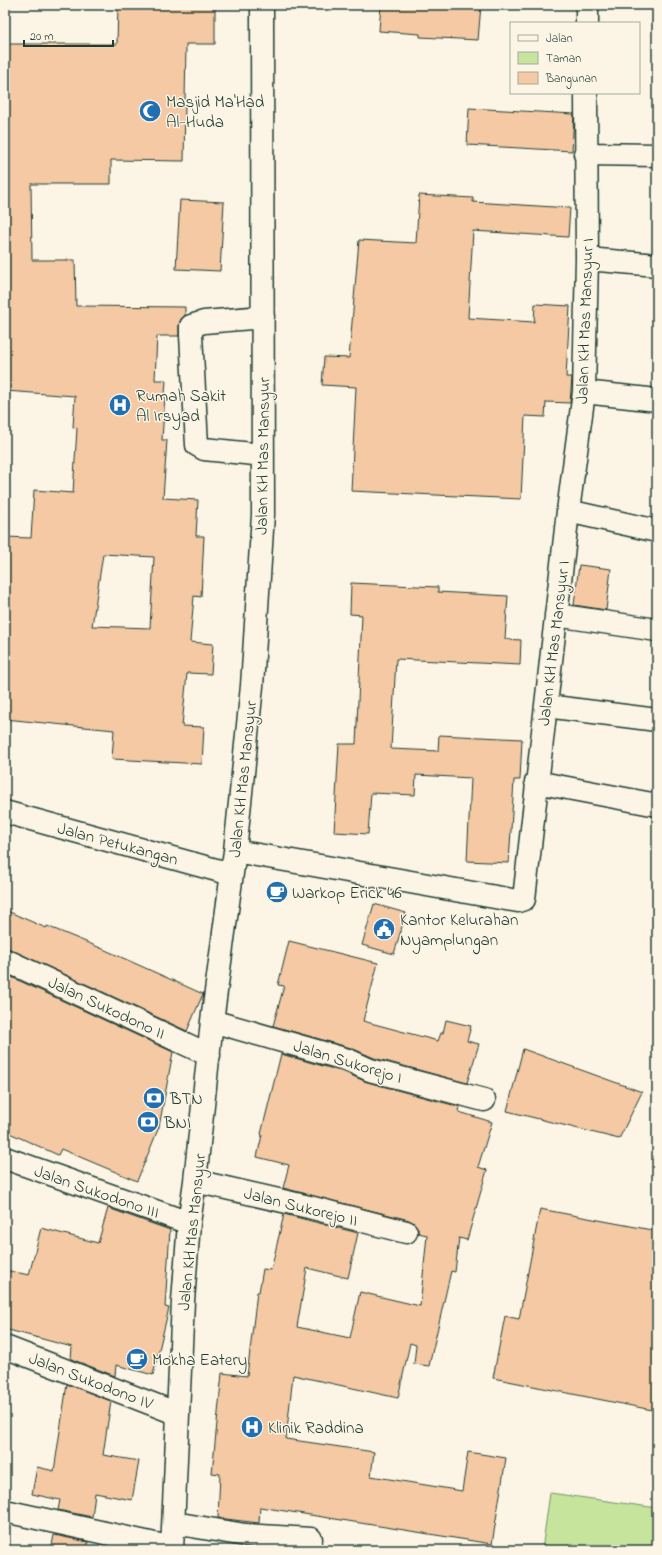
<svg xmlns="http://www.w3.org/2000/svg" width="662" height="1555" font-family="'Indie Flower',sans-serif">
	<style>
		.green { fill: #c7e49c; stroke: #739068 }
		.building { fill: #f4c9a3; stroke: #1f3d34; fill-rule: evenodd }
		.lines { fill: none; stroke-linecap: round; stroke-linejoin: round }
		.minor-casing { stroke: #1f3d34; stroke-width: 25 }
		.minor { stroke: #fcf5e5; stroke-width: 22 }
		.labels { text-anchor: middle; stroke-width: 3; stroke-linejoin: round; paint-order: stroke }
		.poi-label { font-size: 17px; fill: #1f3d34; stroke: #fcf5e5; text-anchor: start }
		.street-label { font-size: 17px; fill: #1f3d34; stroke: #fcf5e5 }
	</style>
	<rect width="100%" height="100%" fill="#fcf5e5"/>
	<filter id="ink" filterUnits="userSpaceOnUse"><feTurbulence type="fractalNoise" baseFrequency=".025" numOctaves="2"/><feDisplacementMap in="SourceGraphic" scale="8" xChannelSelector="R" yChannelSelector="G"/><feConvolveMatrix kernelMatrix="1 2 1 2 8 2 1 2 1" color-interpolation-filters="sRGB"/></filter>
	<g filter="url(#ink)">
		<path class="green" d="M 550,1493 L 657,1508 L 657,1550 L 542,1550 Z"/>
		<path class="building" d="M 118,5 L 215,5 L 215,44 L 186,44 L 184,161 L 111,160 L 111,184 L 31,184 L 32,260 L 75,260 L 76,306 L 185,307 L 185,316 L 181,319 L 179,326 L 179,336 L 157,336 L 155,380 L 166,380 L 162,440 L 167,440 L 163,498 L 198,500 L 196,536 L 204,536 L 201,597 L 194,596 L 190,642 L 213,644 L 211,674 L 187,673 L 182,726 L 204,727 L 202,764 L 112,759 L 114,730 L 5,719 L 5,537 L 31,538 L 34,490 L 73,493 L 77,428 L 73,427 L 75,396 L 5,391 L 5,44 L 117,44 ZM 103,554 L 154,557 L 150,628 L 92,626 Z
			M 381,5 L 481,5 L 478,40 L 420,37 L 420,34 L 379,31 Z
			M 469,108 L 574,114 L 572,151 L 467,145 Z
			M 419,195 L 473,198 L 473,202 L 570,208 L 568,237 L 473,231 L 468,318 L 534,322 L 535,304 L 570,306 L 566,377 L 572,377 L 570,403 L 546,402 L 545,417 L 525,416 L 521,499 L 351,491 L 356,387 L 322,385 L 324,357 L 349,358 L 359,240 L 416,243 Z
			M 180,200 L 224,202 L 220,271 L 176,269 Z
			M 579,565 L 611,569 L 606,610 L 574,605 Z
			M 351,583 L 438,587 L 438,592 L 508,596 L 505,639 L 521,640 L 520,665 L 396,659 L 391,749 L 438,751 L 439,735 L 522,739 L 520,780 L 514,780 L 509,863 L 467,861 L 471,778 L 416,775 L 415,795 L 371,793 L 368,834 L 334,832 L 339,744 L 356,744 L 362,615 L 350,614 Z
			M 374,904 L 406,913 L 394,954 L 362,945 Z
			M 5,910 L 46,928 L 47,926 L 103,949 L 203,994 L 187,1031 L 10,949 L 5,948 Z
			M 289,941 L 378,963 L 363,1021 L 438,1041 L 441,1033 L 443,1033 L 446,1020 L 471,1026 L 467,1041 L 479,1044 L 467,1083 L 374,1058 L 351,1048 L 273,1026 L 284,986 L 278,985 Z
			M 5,974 L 173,1052 L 159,1127 L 137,1181 L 61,1149 L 58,1155 L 5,1131 Z
			M 523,1049 L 642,1092 L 619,1139 L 507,1111 Z
			M 281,1054 L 344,1072 L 367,1082 L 460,1107 L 459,1112 L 492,1122 L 478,1167 L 487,1170 L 467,1240 L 459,1238 L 455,1272 L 451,1271 L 429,1366 L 414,1364 L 416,1345 L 410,1343 L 398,1398 L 293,1375 L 286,1439 L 374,1452 L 371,1476 L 462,1491 L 468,1452 L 506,1458 L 492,1544 L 260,1507 L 259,1523 L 218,1518 L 220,1474 L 212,1473 L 222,1373 L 247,1376 L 257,1292 L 259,1292 L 263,1269 L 271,1270 L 284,1214 L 358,1233 L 348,1278 L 307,1268 L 297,1327 L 350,1338 L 360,1292 L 420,1306 L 427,1235 L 418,1233 L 418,1228 L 414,1223 L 409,1220 L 283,1188 L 289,1165 L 257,1157 L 262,1135 L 261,1134 Z
			M 108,1208 L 170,1230 L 165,1307 L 169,1308 L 153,1375 L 116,1365 L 115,1376 L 71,1359 L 72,1347 L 5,1329 L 5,1270 L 29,1275 L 41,1228 L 98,1243 Z
			M 540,1209 L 657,1231 L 657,1411 L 493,1378 L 505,1316 L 519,1319 Z
			M 67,1384 L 111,1401 L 103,1455 L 139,1461 L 132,1500 L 95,1493 L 92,1517 L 58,1510 L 60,1500 L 32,1494 L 37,1467 L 54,1471 Z
			M 54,1535 L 88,1542 L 87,1550 L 51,1550 Z"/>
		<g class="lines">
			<g class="minor-casing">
				<path id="minor" d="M 587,23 L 587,5
					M 585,154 L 657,155
					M 587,259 L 657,265
					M 263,317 L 204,322 L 191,326 L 191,335 L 197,445 L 204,449 L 263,455
					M 584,392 L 657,400
					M 568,511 L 657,531
					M 556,615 L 657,630
					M 546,706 L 657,720
					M 536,782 L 657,805
					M 5,812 L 231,874
					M 235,851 L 518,901 L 524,899 L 568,511 L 584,392 L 587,259 L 586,93
					M 5,960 L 209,1055
					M 212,1021 L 348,1060 L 370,1070 L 484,1100
					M 5,1158 L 189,1223
					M 195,1181 L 309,1207 L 406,1232
					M 5,1347 L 178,1414
					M 5,1511 L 173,1548
					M 174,1523 L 245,1535 L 311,1539
					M 172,1550 L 183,1301 L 189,1223 L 195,1181 L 212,1021 L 235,851 L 252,686 L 263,514 L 262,5"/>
			</g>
			<use href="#minor" class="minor"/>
		</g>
	</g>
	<defs>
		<g id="mosque-disc" transform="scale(1.15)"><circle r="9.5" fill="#1f6fb2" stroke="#fcf5e5"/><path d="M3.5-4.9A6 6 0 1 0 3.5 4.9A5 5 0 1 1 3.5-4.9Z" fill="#fff"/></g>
		<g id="hospital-disc" transform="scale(1.15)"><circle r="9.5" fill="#1f6fb2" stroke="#fcf5e5"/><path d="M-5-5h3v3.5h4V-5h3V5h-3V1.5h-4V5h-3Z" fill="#fff"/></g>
		<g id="cafe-disc" transform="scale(1.15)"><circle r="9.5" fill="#1f6fb2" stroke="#fcf5e5"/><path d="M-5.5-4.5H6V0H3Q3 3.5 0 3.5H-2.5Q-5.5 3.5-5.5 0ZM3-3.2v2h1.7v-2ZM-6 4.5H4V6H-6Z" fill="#fff"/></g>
		<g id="civic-disc" transform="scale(1.15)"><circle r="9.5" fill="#1f6fb2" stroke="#fcf5e5"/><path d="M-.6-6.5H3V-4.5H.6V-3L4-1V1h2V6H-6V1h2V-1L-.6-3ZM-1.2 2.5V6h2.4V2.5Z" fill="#fff"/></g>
		<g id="bank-disc" transform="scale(1.15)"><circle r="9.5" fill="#1f6fb2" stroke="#fcf5e5"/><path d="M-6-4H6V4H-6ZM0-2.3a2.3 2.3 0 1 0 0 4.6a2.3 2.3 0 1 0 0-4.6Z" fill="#fff"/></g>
	</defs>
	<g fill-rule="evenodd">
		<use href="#mosque-disc" x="150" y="111"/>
		<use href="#hospital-disc" x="120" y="405"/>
		<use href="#cafe-disc" x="277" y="892"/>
		<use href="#civic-disc" x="384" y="929"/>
		<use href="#bank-disc" x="154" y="1098"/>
		<use href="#bank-disc" x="148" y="1122"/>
		<use href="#cafe-disc" x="137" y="1359"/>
		<use href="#hospital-disc" x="252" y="1427"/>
	</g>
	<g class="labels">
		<g class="poi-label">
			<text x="166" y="107">Masjid Ma'Had<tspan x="166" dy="20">Al-Huda</tspan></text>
			<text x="136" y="401">Rumah Sakit<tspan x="136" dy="20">Al Irsyad</tspan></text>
			<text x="292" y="898">Warkop Erick 46</text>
			<text x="400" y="925">Kantor Kelurahan<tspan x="400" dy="20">Nyamplungan</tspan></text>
			<text x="170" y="1104">BTN</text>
			<text x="164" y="1128">BNI</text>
			<text x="152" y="1365">Mokha Eatery</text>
			<text x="268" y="1433">Klinik Raddina</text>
		</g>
		<g class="street-label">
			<text transform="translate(584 321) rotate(-88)" y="6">Jalan KH Mas Mansyur I</text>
			<text transform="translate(262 456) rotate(-89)" y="6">Jalan KH Mas Mansyur</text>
			<text transform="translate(553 643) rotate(-83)" y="6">Jalan KH Mas Mansyur I</text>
			<text transform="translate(242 779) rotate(-84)" y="6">Jalan KH Mas Mansyur</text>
			<text transform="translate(118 843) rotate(15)" y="6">Jalan Petukangan</text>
			<text transform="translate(107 1007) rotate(25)" y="6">Jalan Sukodono II</text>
			<text transform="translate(348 1061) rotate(17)" y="6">Jalan Sukorejo I</text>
			<text transform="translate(97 1191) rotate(19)" y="6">Jalan Sukodono III</text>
			<text transform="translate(301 1206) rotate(14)" y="6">Jalan Sukorejo II</text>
			<text transform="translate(191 1232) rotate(-84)" y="6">Jalan KH Mas Mansyur</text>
			<text transform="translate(91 1380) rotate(21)" y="6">Jalan Sukodono IV</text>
		</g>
	</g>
	<rect width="662" height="1555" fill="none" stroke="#fcf5e5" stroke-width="20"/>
	<rect x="10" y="10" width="642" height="1535" fill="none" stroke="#1f3d34" stroke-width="1.5" filter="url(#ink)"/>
	<rect x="510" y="22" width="130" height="72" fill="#fcf5e5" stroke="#a4ab9e"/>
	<rect x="518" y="35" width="20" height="6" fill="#fcf5e5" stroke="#a4ab9e"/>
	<text x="546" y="42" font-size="12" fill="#1f3d34">Jalan</text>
	<rect x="518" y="52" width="20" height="12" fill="#c7e49c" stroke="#a4ab9e"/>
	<text x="546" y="62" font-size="12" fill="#1f3d34">Taman</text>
	<rect x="518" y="72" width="20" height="12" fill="#f4c9a3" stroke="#a4ab9e"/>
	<text x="546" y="82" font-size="12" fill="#1f3d34">Bangunan</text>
	<path d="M24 40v6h89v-6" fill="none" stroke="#1f3d34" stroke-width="2"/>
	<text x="30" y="40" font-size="12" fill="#1f3d34" stroke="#fcf5e5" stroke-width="3" paint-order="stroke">20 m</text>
</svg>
